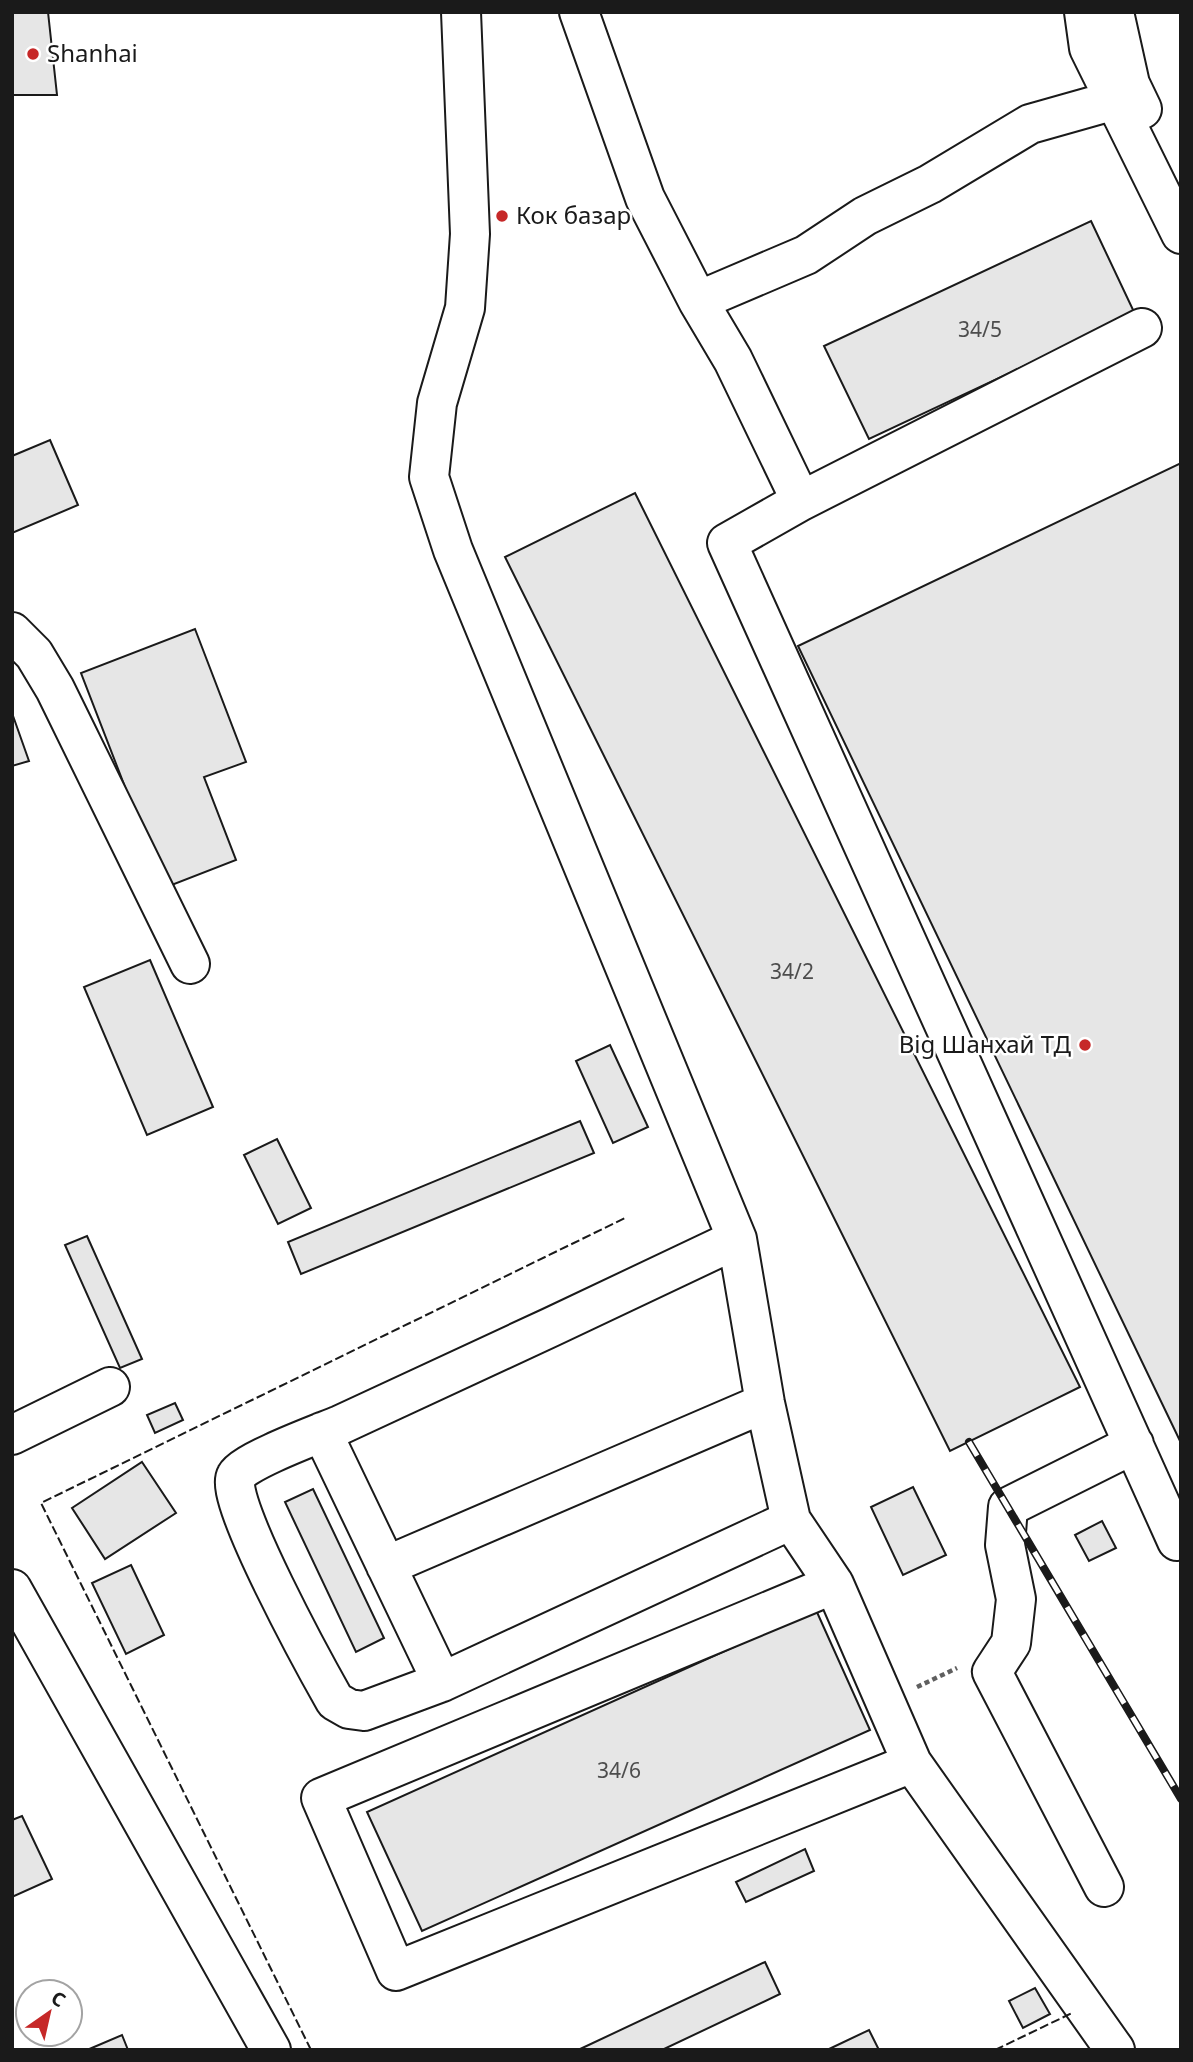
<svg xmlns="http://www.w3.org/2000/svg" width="1193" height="2062" font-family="'Noto Sans',sans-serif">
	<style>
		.building { fill: #e6e6e6; stroke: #1a1a1a; stroke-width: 2 }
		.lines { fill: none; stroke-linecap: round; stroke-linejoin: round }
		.minor-casing { stroke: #1a1a1a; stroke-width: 42 }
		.path { stroke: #5f5f5f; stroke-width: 4.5; stroke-dasharray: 5 3.5; stroke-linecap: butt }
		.minor { stroke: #fff; stroke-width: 38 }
		.rail-casing { stroke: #1a1a1a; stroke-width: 8 }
		.rail { stroke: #fff; stroke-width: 5; stroke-dasharray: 16; stroke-linecap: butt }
		.fence { stroke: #1a1a1a; stroke-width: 2; stroke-dasharray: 9 3.5; stroke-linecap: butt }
		.poi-dot { fill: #c62828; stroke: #fff; stroke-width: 2.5 }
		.labels { text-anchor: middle; stroke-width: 5; stroke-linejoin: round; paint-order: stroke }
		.number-label { font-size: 21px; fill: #4d4d4d }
		.poi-label { font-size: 24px; fill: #1a1a1a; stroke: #fff; text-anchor: start }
	</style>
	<rect width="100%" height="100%" fill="#fff"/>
	<path class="building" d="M 12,12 L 48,12 L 57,95 L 12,95 Z
		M 1091,221 L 1135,314 L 869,439 L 824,346 Z
		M 50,440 L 78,505 L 12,533 L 12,456 Z
		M 1181,463 L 1181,1443 L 798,646 Z
		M 635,493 L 1080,1387 L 950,1451 L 505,557 Z
		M 195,629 L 246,762 L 204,777 L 236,860 L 164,888 L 81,673 Z
		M 12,713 L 29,761 L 12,766 Z
		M 150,960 L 213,1107 L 147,1135 L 84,987 Z
		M 610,1045 L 648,1127 L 613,1143 L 576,1061 Z
		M 580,1121 L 594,1153 L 301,1274 L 288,1242 Z
		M 277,1139 L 311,1208 L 278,1224 L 244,1155 Z
		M 87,1236 L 142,1359 L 120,1368 L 65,1245 Z
		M 175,1403 L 183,1420 L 155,1433 L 147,1415 Z
		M 142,1462 L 176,1513 L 105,1559 L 72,1508 Z
		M 913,1487 L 946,1555 L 903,1575 L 871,1507 Z
		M 313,1489 L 384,1638 L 356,1652 L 285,1502 Z
		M 1102,1521 L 1116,1548 L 1089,1561 L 1075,1535 Z
		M 131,1565 L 164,1635 L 126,1654 L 92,1583 Z
		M 816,1610 L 870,1730 L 422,1931 L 367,1812 Z
		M 22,1816 L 52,1879 L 12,1897 L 12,1820 Z
		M 805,1849 L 814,1871 L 746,1902 L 736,1882 Z
		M 765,1962 L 780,1994 L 662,2050 L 578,2050 Z
		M 1035,1988 L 1050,2014 L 1023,2028 L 1009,2001 Z
		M 869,2030 L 879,2050 L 827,2050 Z
		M 122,2035 L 128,2050 L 87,2050 Z"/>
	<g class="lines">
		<g class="minor-casing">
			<path id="minor" d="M 461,12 L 470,234 L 465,308 L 437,403 L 429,477 L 453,550 L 737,1239 L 765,1403 L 791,1520 L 834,1584
				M 579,12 L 645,198 L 698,301 L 733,360 L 801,501
				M 1084,12 L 1089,48 L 1181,234
				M 1114,12 L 1130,84 L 1142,109
				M 698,301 L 806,255 L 865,216 L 930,184 L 1030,124 L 1115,100
				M 1142,328 L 801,501 L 727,543 L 1177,1541 L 1181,1539
				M 12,632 L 34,654 L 55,689 L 190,964
				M 737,1239 C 605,1302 473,1364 340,1425 C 321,1433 244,1461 236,1476 C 223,1499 318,1671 335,1701 L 349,1709 L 364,1711 L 442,1682 L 791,1520
				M 322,1432 L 442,1682
				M 12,1435 L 110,1387
				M 386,1566 L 765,1403
				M 12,1589 L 271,2050
				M 912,1763 L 396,1971 L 321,1798 L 834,1584 L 912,1763 L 1115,2050
				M 1104,1887 L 992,1672 L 1011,1643 L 1016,1599 L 1005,1545 L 1008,1507 L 1134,1444"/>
		</g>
		<path class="path" d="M 917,1687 L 957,1668"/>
		<use href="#minor" class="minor"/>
		<g class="rail-casing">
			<path id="rail" d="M 969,1442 L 1181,1799"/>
		</g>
		<use href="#rail" class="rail"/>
		<path class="fence" d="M 311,2050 L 41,1503 L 627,1217
			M 995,2050 L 1072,2013"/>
	</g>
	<g class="poi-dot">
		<circle cx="33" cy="54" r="7"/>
		<circle cx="502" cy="216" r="7"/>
		<circle cx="1085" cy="1045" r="7"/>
	</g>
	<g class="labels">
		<g class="number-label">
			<text x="980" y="337">34/5</text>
			<text x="792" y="979">34/2</text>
			<text x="619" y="1778">34/6</text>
		</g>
		<g class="poi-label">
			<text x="47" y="62">Shanhai</text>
			<text x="516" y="224">Кок базар</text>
			<text x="1071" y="1053" text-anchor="end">Big Шанхай ТД</text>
		</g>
	</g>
	<rect width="1193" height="2062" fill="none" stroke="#1a1a1a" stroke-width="28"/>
	<g transform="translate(49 2013) rotate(34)"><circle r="33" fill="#ffffff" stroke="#a3a3a3" stroke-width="2"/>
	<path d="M0-5L12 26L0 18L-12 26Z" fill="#c62828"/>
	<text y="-10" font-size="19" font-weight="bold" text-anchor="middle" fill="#1a1a1a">С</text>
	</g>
</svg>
